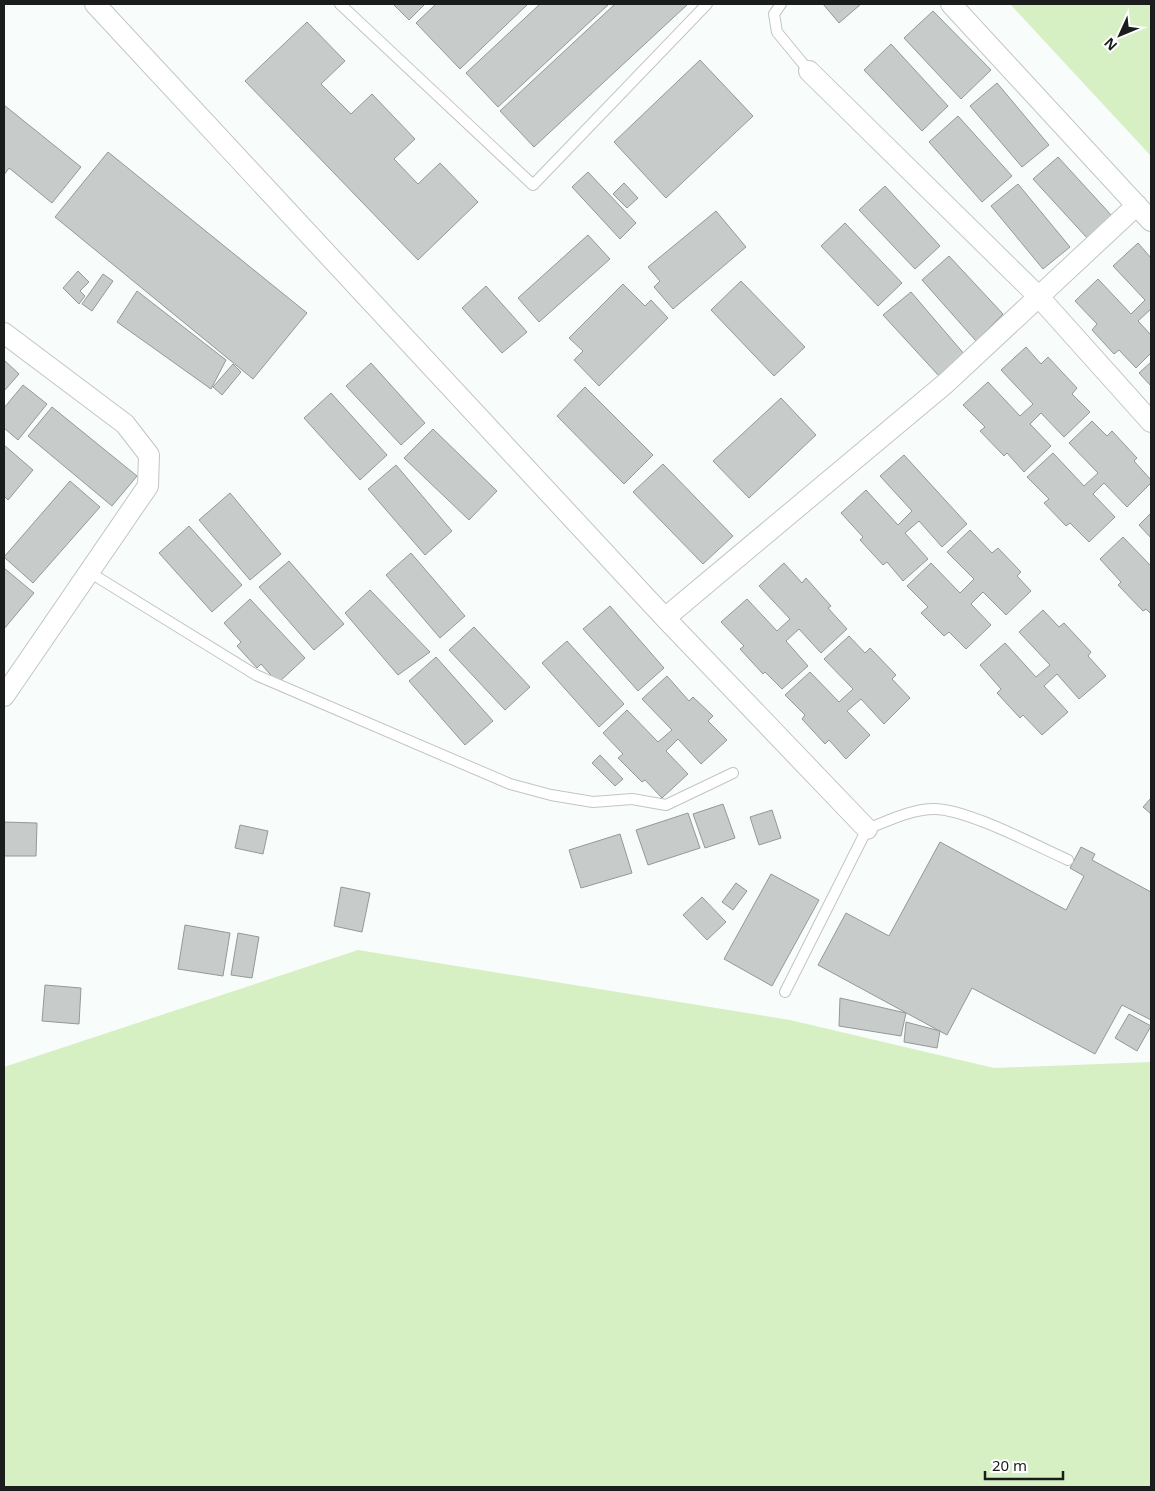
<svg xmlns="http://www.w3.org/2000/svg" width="1155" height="1491" font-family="'Noto Sans',sans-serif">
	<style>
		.green { fill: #d6f0c3 }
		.building { fill: #c7cccb; stroke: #949897 }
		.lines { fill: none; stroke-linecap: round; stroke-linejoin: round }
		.service-casing { stroke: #c2c5c4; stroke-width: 12 }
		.minor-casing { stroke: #c2c5c4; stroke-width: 22 }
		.service { stroke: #fff; stroke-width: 10 }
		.minor { stroke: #fff; stroke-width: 20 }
	</style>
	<rect width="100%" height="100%" fill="#f8fcfb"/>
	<path class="green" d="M 1010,4 L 1151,4 L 1151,156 Z
		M 358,950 L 790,1020 L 994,1068 L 1151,1062 L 1151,1487 L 4,1487 L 4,1067 Z"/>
	<path class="building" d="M 393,4 L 425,4 L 409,20 Z
		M 436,4 L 528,4 L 460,69 L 416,23 Z
		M 540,4 L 609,4 L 498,107 L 466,73 Z
		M 615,4 L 688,4 L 534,147 L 500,111 Z
		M 823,4 L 861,4 L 839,23 Z
		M 933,11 L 991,70 L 961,99 L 904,38 Z
		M 307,22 L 345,61 L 321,84 L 351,114 L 372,94 L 415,139 L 394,159 L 418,184 L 440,163 L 478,202 L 418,260 L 245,81 Z
		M 891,44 L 948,106 L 922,131 L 864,70 Z
		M 700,60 L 753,116 L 666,198 L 614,142 Z
		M 997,83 L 1049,145 L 1022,167 L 970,106 Z
		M 4,105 L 81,167 L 52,203 L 9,168 L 4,175 Z
		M 958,116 L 1012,176 L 982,202 L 929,142 Z
		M 108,152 L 307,313 L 253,379 L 55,217 Z
		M 1058,157 L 1112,216 L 1088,239 L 1033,179 Z
		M 588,172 L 636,223 L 620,239 L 572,187 Z
		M 624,183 L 638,198 L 627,208 L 613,194 Z
		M 1018,184 L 1070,247 L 1043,269 L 991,206 Z
		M 885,186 L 940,246 L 915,269 L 859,210 Z
		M 716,211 L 746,247 L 673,309 L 654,287 L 660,281 L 648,267 Z
		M 845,223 L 902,283 L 878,306 L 821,246 Z
		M 588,235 L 610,259 L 539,322 L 518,298 Z
		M 1138,243 L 1151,258 L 1151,309 L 1138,321 L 1151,335 L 1151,353 L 1136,368 L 1119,350 L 1114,354 L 1092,330 L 1097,324 L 1075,301 L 1098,279 L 1131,314 L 1145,300 L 1113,266 Z
		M 949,256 L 1003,314 L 976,341 L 922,280 Z
		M 78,271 L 89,282 L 80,291 L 85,296 L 79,304 L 63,288 Z
		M 103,274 L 113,281 L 92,311 L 82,304 Z
		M 741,281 L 805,347 L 774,376 L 711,310 Z
		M 623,284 L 645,306 L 651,300 L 668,318 L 599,386 L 574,360 L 583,351 L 569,338 Z
		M 486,286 L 527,332 L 502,353 L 462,308 Z
		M 137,291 L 226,360 L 211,389 L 117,322 Z
		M 911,292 L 965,355 L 939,376 L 883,315 Z
		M 1026,347 L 1041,364 L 1048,357 L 1077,388 L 1072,394 L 1090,412 L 1064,437 L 1041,413 L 1030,424 L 1051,446 L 1024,472 L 1007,453 L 1004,456 L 980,431 L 985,427 L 963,405 L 988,382 L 1020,416 L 1033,404 L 1001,370 Z
		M 4,360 L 19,374 L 4,391 Z
		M 1151,362 L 1151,386 L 1139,373 Z
		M 371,363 L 425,423 L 401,445 L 346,386 Z
		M 233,364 L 241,372 L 222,395 L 213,387 Z
		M 23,385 L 47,404 L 18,440 L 4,428 L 4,408 Z
		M 585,387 L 653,455 L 624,484 L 557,416 Z
		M 331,393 L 387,455 L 360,480 L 304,418 Z
		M 781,398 L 816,435 L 749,498 L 713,461 Z
		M 52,407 L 137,476 L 112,506 L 28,436 Z
		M 1092,421 L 1107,436 L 1112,431 L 1137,458 L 1134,461 L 1151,480 L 1151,483 L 1127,507 L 1104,483 L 1093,494 L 1115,517 L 1089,542 L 1070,523 L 1066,526 L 1044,503 L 1049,499 L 1027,477 L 1053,453 L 1084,486 L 1098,473 L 1069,443 Z
		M 433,429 L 497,491 L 469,520 L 404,458 Z
		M 4,445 L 33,470 L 8,500 L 4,496 Z
		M 904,455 L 967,524 L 942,547 L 919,521 L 905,533 L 928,559 L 903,581 L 887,562 L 883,565 L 860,540 L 863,537 L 841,513 L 866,490 L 898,525 L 912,511 L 880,476 Z
		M 663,464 L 733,536 L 703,564 L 633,492 Z
		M 396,465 L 452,531 L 425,555 L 368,489 Z
		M 70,481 L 100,507 L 33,583 L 4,557 Z
		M 230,493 L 281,554 L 250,580 L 199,520 Z
		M 1151,513 L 1151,538 L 1139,525 Z
		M 189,526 L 242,585 L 212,612 L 159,553 Z
		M 970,530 L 992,553 L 998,548 L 1021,572 L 1017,576 L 1031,591 L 1006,615 L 983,592 L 971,604 L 991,625 L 966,649 L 949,632 L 944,636 L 921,613 L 928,607 L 907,586 L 931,563 L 960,593 L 974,579 L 947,552 Z
		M 1123,537 L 1151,566 L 1151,614 L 1146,609 L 1143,611 L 1118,585 L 1121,582 L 1100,559 Z
		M 411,553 L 465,616 L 440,638 L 386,575 Z
		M 289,561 L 344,624 L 314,650 L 259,587 Z
		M 784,563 L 802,583 L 806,578 L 831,606 L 828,608 L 847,629 L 821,653 L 799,629 L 786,641 L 808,666 L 782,689 L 765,672 L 763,674 L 740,649 L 744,646 L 721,622 L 747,599 L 777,631 L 790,619 L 759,586 Z
		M 4,568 L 34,593 L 4,629 Z
		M 370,590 L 430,652 L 398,675 L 345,613 Z
		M 250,599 L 305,658 L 278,683 L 261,664 L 257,668 L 237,646 L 241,642 L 224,623 Z
		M 610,606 L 664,668 L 638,691 L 583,629 Z
		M 1043,610 L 1059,627 L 1064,623 L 1091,652 L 1088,656 L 1106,676 L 1079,699 L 1057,674 L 1044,686 L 1068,712 L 1042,735 L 1023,715 L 1020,718 L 997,693 L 1001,689 L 980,665 L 1005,643 L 1036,677 L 1050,665 L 1019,632 Z
		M 474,627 L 530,687 L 505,710 L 449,650 Z
		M 849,636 L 865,653 L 870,648 L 896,675 L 892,679 L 910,698 L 884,724 L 861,699 L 847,711 L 870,735 L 846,759 L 829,740 L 825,744 L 802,719 L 805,715 L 785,695 L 810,672 L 839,702 L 853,689 L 824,659 Z
		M 567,641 L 624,704 L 599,727 L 542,663 Z
		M 436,657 L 493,721 L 465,745 L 409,681 Z
		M 667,676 L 689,701 L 693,697 L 713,716 L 708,721 L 727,740 L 701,764 L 678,739 L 666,751 L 688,774 L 662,798 L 645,780 L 642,782 L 618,758 L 623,754 L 603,733 L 627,710 L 658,742 L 672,730 L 642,699 Z
		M 600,755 L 623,779 L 615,786 L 592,763 Z
		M 1151,798 L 1151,814 L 1143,807 Z
		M 723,804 L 735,838 L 705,848 L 693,814 Z
		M 772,810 L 781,838 L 759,845 L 750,817 Z
		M 688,813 L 700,848 L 648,865 L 636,830 Z
		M 4,822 L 37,823 L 36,856 L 4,856 Z
		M 240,825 L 268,831 L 263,854 L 235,848 Z
		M 620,834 L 632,873 L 581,888 L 569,850 Z
		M 940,842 L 1066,910 L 1084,876 L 1070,868 L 1081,847 L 1095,854 L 1092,860 L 1151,892 L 1151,1020 L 1122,1005 L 1095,1054 L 972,988 L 947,1035 L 818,965 L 846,913 L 889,936 Z
		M 771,874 L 819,900 L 772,986 L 724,959 Z
		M 736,883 L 747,891 L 733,910 L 722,902 Z
		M 341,887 L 370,893 L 362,932 L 334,926 Z
		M 702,897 L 726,922 L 707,940 L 683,915 Z
		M 185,925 L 230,933 L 223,976 L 178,969 Z
		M 238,933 L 259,937 L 252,978 L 231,975 Z
		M 45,985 L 81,988 L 79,1024 L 42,1021 Z
		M 840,998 L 906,1013 L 901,1036 L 839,1026 Z
		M 1129,1014 L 1151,1026 L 1137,1051 L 1115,1038 Z
		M 906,1022 L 940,1031 L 937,1048 L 904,1042 Z"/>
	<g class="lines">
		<g class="service-casing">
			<path id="service" d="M 340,4 L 533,185 L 707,4
				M 781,4 L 774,14 L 777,32 L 809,71
				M 89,572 L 256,675 L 510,784 L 551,795 L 593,802 L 632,799 L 666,805 L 733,773
				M 785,992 L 867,829 C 888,821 909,810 932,809 C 963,807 1037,846 1068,860"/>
		</g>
		<g class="minor-casing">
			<path id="minor" d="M 95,4 L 665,618 L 867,829
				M 951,4 L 1151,221
				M 809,71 L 1039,297 L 1151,422
				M 4,333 L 125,424 L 149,455 L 148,486 L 4,696
				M 665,618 L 946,383 L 1137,205"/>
		</g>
		<use href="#service" class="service"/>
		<use href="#minor" class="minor"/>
	</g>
	<rect width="1155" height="1491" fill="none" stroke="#1b1c1c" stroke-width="10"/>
	<g transform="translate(1120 35) rotate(226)" stroke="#ffffff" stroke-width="4" paint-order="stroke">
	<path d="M0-4L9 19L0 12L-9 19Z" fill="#1b1c1c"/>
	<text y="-8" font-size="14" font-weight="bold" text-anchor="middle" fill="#1b1c1c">N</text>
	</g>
	<path d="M985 1471v8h78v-8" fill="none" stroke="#1b1c1c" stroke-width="2.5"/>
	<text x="992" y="1471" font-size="15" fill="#1b1c1c" stroke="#ffffff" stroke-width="4" paint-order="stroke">20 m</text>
</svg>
